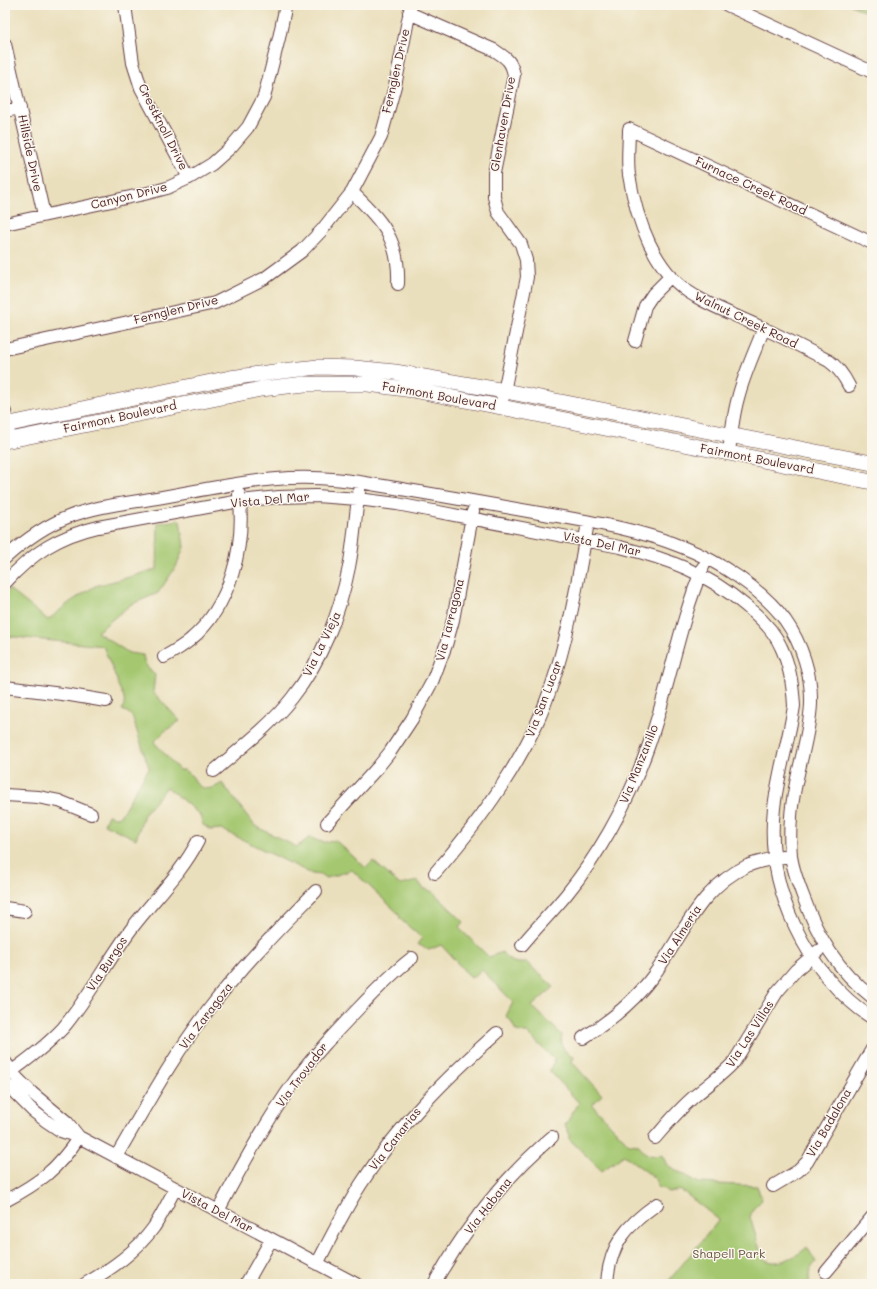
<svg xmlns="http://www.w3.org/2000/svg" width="877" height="1289" font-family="Mali,sans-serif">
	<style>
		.green { fill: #a4c770; stroke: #77734e }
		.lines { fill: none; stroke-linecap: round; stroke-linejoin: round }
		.minor-casing { stroke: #623c41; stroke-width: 14 }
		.major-casing { stroke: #623c41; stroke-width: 16 }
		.minor { stroke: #fff; stroke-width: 12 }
		.major { stroke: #fff; stroke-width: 15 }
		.labels { text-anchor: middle; stroke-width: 3; stroke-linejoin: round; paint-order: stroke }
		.street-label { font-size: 12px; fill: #4a1f2b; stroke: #fbf7ec }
		.park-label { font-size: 12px; fill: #655140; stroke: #fbf7ec }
	</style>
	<rect width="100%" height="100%" fill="#fbf7ec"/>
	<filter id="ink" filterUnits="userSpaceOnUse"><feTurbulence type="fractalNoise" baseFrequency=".025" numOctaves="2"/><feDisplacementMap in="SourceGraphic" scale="8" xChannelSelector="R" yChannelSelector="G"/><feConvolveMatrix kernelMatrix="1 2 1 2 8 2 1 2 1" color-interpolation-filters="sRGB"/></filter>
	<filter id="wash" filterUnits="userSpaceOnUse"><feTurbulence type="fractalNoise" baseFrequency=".012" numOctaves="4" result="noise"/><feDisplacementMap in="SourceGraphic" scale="16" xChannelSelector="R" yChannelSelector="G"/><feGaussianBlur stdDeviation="0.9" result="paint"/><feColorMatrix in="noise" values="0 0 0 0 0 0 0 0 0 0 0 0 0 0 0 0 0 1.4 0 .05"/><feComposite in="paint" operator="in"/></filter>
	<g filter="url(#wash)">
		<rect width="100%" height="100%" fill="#eadfbc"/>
		<path class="green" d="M 851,5 L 872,5 L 872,15 Z
			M 180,520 L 184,547 L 176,567 L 158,593 L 130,605 L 97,632 L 129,653 L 143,655 C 144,664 148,669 155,675 L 153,692 L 180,721 L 165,731 L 154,742 L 179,770 L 184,770 C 186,772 190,774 192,776 C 194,778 194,780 195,782 C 203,792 213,789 222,783 L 255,826 L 297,847 L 310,837 C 319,842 325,844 335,840 L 366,868 L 373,861 L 400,885 L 418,881 L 423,888 L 433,892 L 464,922 L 459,928 L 489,957 L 502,952 C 508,961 516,965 526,962 L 554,987 L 532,1006 L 562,1035 C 560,1045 564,1053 574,1057 L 572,1062 L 602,1095 L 592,1105 L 629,1144 L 639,1145 C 644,1155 652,1157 662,1155 L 667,1165 L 699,1183 L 757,1186 L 762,1200 L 753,1209 L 750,1217 L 762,1257 C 773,1269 797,1257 807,1247 L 816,1262 C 809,1269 808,1275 810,1284 L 666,1284 L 719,1220 L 685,1193 L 679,1190 L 669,1193 L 664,1189 L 657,1187 L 656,1179 L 624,1155 L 602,1171 L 569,1139 L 569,1133 L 565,1125 L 579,1103 L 549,1070 L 555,1060 L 527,1033 L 516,1031 L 511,1021 L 506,1016 L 513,1002 L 482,970 L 471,978 L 441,945 L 429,950 L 417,944 L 422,938 L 400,919 L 399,914 L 352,870 L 327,878 L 321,875 L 312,874 L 221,829 L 211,830 L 203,825 L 200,815 L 167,787 L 144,814 L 136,839 L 104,824 L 108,815 L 115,817 L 120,816 L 149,768 L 132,716 L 127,712 L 122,710 C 129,696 118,692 117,680 L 103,646 L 5,636 L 5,595 L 9,589 L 48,620 L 70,602 L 95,586 L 126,578 L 157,569 L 158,523 Z"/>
	</g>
	<g filter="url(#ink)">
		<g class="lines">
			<g class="minor-casing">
				<path id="minor" d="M 125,5 L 133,63 L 141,88 L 189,178
					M 727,5 L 872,72
					M 409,13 L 494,50 C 506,58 511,60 514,75 L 494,173 L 494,197 L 498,212 L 521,244 L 526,260 L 527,277 L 501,407
					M 5,44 L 44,215
					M 5,111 L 20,108
					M 352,192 C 382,221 400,240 398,284
					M 5,224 L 144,194 L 167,188 L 189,178 L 212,164 L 231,147 L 248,127 L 264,97 L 279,38 L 286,5
					M 635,341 L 645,306 L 653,294 L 671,276
					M 5,349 L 215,303 L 265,278 L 302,251 L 322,230 L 352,192 L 381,137 L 395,86 L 411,5
					M 849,386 C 844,376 839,368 829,361 C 802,347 775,333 747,321 C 730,313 711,306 695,296 C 654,273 636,218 629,175 C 627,160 629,144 629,129 L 872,243
					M 5,412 L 10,440
					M 729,453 C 731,434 733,416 738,398 C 744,374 755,351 764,328
					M 5,558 C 24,541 44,526 68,517 C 96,506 128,503 157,498 C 197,491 237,482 277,479 C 311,476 344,479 377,485 C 433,494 489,504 545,514 C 591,522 638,529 682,547 C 718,561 761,588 785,620 C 802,644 812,675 811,704 C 809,743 793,779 791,817 C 790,830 790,843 791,856 C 793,870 798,883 803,896 C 818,937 837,970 872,997
					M 5,583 C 32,553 59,536 98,527 L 240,501 L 279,497 L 316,496 L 358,499 L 397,504 L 620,547 C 669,559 707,573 746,606 C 760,617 774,631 781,647 C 790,666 793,686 794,706 C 789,740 778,773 774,808 C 765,887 806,974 872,1018
					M 164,657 C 173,652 182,647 190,640 C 231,606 246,545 239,494
					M 5,687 L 70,695 L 106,701
					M 214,771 C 241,748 270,726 292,698 C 321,662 340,613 349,567 C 354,542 355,517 359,492
					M 5,795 L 38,797 L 59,801 L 91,814
					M 327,823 L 378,767 L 390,752 L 412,719 L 432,682 L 446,645 L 453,620 L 473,511
					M 435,873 C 475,827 510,780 536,725 C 564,665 577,587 588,522
					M 5,908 L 25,911
					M 522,945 C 536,928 552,912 566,895 C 601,852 628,802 647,750 C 669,690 678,626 703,567
					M 583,1038 C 610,1021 634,1002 653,976 C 683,936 699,888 747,866 C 758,861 771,859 783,857
					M 5,1062 L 17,1078 L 32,1093 L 67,1122 L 79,1137
					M 5,1076 C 25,1062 46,1046 63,1028 C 89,997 108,960 132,928 C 154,899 181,874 198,841
					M 5,1083 L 33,1111 L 46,1121 L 61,1131 L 79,1137 L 356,1284
					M 655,1138 C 668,1123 680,1108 696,1095 C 709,1084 722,1075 734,1062 L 777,992 L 796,970 L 818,951
					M 116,1157 C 146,1106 174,1054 210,1008 C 242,966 279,929 316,891
					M 773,1186 L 798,1171 L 807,1162 L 872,1049
					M 5,1201 C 39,1183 57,1170 79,1137
					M 218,1211 C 241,1167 266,1121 295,1081 C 314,1055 335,1033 357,1010 C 374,992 392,973 412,958
					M 317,1264 C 331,1237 345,1209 361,1184 C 398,1126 446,1078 497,1033
					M 826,1272 L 872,1217
					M 85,1284 C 111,1269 136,1252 154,1227 C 162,1215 168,1202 175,1189
					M 246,1284 L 271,1240
					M 434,1284 C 465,1228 504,1178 552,1137
					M 607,1284 C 609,1245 627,1225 657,1204"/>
			</g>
			<g class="major-casing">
				<path id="major" d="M 5,425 L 230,378 L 274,372 L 318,367 L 355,368 L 395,372 L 505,391 L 872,463
					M 5,441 L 261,389 L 305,384 L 368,384 L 413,390 L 501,407 L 872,482"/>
			</g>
			<use href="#minor" class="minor"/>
			<use href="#major" class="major"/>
		</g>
	</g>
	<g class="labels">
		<g class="street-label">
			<text transform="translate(396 71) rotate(-77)" y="4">Fernglen Drive</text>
			<text transform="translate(503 124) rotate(-80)" y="4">Glenhaven Drive</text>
			<text transform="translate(163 127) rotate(63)" y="4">Crestknoll Drive</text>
			<text transform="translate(30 153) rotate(78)" y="4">Hillside Drive</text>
			<text transform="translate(751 186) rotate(25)" y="4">Furnace Creek Road</text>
			<text transform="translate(129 196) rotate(-14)" y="4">Canyon Drive</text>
			<text transform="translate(176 310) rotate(-14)" y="4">Fernglen Drive</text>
			<text transform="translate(746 320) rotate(26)" y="4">Walnut Creek Road</text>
			<text transform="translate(439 396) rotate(10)" y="4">Fairmont Boulevard</text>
			<text transform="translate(120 417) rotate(-12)" y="4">Fairmont Boulevard</text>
			<text transform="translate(757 459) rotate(11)" y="4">Fairmont Boulevard</text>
			<text transform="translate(270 500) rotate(-5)" y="4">Vista Del Mar</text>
			<text transform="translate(602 544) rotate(12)" y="4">Vista Del Mar</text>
			<text transform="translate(450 620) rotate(-76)" y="4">Via Tarragona</text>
			<text transform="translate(322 644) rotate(-64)" y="4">Via La Vieja</text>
			<text transform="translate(544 699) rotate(-69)" y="4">Via San Lucar</text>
			<text transform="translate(639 764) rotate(-68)" y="4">Via Manzanillo</text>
			<text transform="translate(680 935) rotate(-57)" y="4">Via Almeria</text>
			<text transform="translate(107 964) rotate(-56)" y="4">Via Burgos</text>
			<text transform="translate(206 1016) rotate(-53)" y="4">Via Zaragoza</text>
			<text transform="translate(750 1034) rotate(-57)" y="4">Via Las Villas</text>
			<text transform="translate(302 1075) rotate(-53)" y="4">Via Trovador</text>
			<text transform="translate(829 1123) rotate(-60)" y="4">Via Badalona</text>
			<text transform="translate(395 1139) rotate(-52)" y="4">Via Canarias</text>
			<text transform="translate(488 1206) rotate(-52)" y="4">Via Habana</text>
			<text transform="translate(217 1211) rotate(28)" y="4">Vista Del Mar</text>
		</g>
		<g class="park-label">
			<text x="729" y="1258">Shapell Park</text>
		</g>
	</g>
	<rect width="877" height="1289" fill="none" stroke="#fbf7ec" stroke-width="20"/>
</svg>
